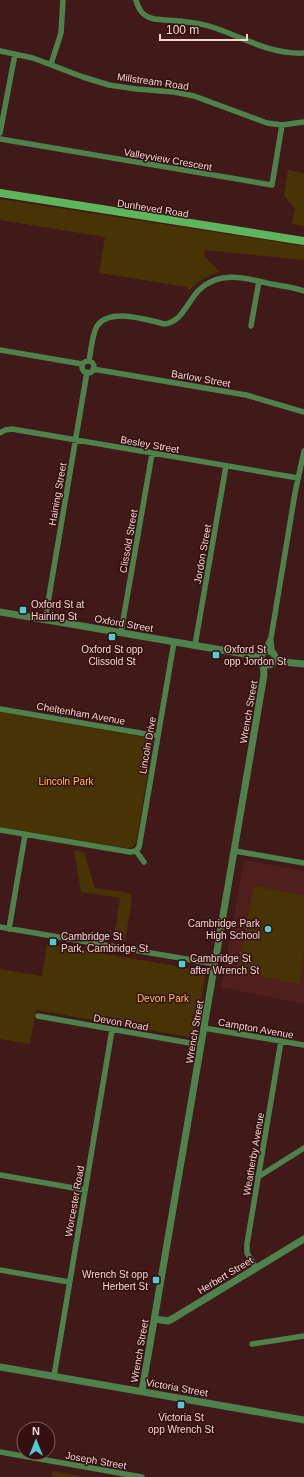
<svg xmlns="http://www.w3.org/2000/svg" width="304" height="1477" font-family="Helvetica,sans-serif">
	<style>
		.built { fill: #4e1f1d }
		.green { fill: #473304 }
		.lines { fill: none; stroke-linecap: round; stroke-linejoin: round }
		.minor { stroke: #4d824d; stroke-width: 5.5 }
		.tertiary { stroke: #4d824d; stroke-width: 7 }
		.secondary { stroke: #5db65e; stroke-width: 8 }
		.poi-dot { fill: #52cbd7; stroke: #350f0f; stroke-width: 1.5 }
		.labels { text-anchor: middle; stroke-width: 3; stroke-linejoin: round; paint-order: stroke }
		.street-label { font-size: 10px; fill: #f1d5d3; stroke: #350f0f }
		.poi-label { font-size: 10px; fill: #f1d5d3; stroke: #350f0f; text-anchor: start }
		.park-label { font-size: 10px; fill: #fdc545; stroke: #350f0f }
	</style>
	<rect width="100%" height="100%" fill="#401918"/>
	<path class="built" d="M 244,860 L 304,871 L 304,1004 L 221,987 Z"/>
	<path class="green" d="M 288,170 L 304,173 L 304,226 L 292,224 L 295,209 L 284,195 Z
		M 0,199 L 304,246 L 304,260 L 205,250 L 204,256 L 220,272 C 207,275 198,282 188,291 L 187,287 L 99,273 L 105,237 L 0,220 Z
		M 0,712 L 149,738 L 153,740 L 153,743 L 136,843 C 134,847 131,848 126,848 L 0,827 Z
		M 74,850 L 84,852 L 95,888 L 130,893 L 132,901 L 125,941 L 114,939 L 120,898 L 81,892 Z
		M 254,886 L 304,895 L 304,954 L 299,984 L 237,972 Z
		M 47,944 L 206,971 L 195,1038 L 36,1010 L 30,1044 L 0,1039 L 0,969 L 42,976 Z
		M 53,1471 L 87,1477 L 51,1477 Z"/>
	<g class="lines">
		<path class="minor" d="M 136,0 C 139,11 143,16 154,19 C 173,21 194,21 212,27 C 243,37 271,55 304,53
			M 0,51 L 33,58 L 83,77 L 109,85 L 136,89 L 174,92 L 194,96 L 267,123 L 282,125 L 304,122
			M 51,64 L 61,33 L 63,0
			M 0,133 L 15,54
			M 0,139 L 272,185 L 282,125
			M 251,326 L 259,281
			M 0,350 L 82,364
			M 89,361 C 91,350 92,337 96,328 C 107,306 147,320 165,324 C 182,322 188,301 199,290 C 220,270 246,278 271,284 C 282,286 294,287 304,291
			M82 367a6 6 0 1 1 12 0a6 6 0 1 1-12 0Z
			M 93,369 L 246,395 L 304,412
			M 0,433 L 5,430 L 12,429 L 298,478
			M 45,620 L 87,372
			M 121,632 L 152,454
			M 271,641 L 272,652
			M 195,645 L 226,466
			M 264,652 L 271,638 L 295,493 L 304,451
			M 0,709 L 158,736
			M 0,830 L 130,852 L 136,851
			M 136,851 L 139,847 L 141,836 L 174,642
			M 136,851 L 144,862
			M 235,851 L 304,863
			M 0,927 L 215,964
			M 9,929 L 25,835
			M 38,1016 L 201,1045
			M 204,1028 L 304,1045
			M 0,1175 L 85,1190
			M 258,1177 L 304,1148
			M 256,1268 L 247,1253 L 247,1244 L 281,1041
			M 0,1270 L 69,1282
			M 252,1344 L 304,1336
			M 54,1376 L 112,1030
			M 0,1452 L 142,1477"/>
		<path class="tertiary" d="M 0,612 L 245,654 L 258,657 L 262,661
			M261 658a7 7 0 1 1 14 0a7 7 0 1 1-14 0Z
			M 274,661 L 304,664
			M 155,1319 L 168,1321 L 172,1319 L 304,1239
			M 0,1367 L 304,1420
			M 142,1391 L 264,675 L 263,663"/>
		<path class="secondary" d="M 0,193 L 304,241"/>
	</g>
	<g class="poi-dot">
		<rect x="19" y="606" width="8" height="8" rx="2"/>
		<rect x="108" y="633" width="8" height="8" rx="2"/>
		<rect x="212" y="651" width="8" height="8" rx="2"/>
		<circle cx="268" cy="929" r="4"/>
		<rect x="49" y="938" width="8" height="8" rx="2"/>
		<rect x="178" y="960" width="8" height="8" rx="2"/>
		<rect x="152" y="1276" width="8" height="8" rx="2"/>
		<rect x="177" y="1401" width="8" height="8" rx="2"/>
	</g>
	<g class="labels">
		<g class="street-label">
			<text transform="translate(153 81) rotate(8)" y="4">Millstream Road</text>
			<text transform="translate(168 159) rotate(10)" y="4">Valleyview Crescent</text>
			<text transform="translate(153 208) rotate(9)" y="4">Dunheved Road</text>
			<text transform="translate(201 378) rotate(10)" y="4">Barlow Street</text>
			<text transform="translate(150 444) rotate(10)" y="4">Besley Street</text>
			<text transform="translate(57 494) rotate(-80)" y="4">Haining Street</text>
			<text transform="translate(128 541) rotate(-80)" y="4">Clissold Street</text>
			<text transform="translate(202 554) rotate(-80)" y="4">Jordon Street</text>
			<text transform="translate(124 623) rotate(10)" y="4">Oxford Street</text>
			<text transform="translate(248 712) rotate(-80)" y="4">Wrench Street</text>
			<text transform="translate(81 713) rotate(10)" y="4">Cheltenham Avenue</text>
			<text transform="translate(147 745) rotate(-80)" y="4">Lincoln Drive</text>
			<text transform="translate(121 1022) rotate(10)" y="4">Devon Road</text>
			<text transform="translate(256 1028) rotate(10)" y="4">Campton Avenue</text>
			<text transform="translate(194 1032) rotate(-80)" y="4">Wrench Street</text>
			<text transform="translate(253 1154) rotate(-80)" y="4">Weatherby Avenue</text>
			<text transform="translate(74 1201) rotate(-80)" y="4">Worcester Road</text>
			<text transform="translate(225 1275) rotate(-31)" y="4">Herbert Street</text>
			<text transform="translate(139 1351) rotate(-80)" y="4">Wrench Street</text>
			<text transform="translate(177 1387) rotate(10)" y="4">Victoria Street</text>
			<text transform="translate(96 1460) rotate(10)" y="4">Joseph Street</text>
		</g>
		<g class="poi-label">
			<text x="31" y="608">Oxford St at<tspan x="31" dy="12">Haining St</tspan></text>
			<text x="112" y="653" text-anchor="middle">Oxford St opp<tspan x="112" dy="12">Clissold St</tspan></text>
			<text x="224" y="653">Oxford St<tspan x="224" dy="12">opp Jordon St</tspan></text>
			<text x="260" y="927" text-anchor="end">Cambridge Park<tspan x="260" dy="12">High School</tspan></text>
			<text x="61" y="940">Cambridge St<tspan x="61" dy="12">Park, Cambridge St</tspan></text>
			<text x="190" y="962">Cambridge St<tspan x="190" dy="12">after Wrench St</tspan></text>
			<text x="148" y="1278" text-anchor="end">Wrench St opp<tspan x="148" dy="12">Herbert St</tspan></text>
			<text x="181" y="1421" text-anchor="middle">Victoria St<tspan x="181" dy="12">opp Wrench St</tspan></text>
		</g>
		<g class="park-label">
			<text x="66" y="785">Lincoln Park</text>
			<text x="163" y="1002">Devon Park</text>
		</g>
	</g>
	<g transform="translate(36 1441)"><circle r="19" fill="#350f0f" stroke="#805e5d"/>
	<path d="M0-3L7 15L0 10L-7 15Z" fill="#52cbd7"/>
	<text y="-6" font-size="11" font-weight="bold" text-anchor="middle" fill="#f1d5d3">N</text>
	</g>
	<path d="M160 34v6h87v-6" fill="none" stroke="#f1d5d3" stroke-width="2"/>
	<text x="166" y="34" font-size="12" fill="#f1d5d3" stroke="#350f0f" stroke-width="3" paint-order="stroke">100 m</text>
</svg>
